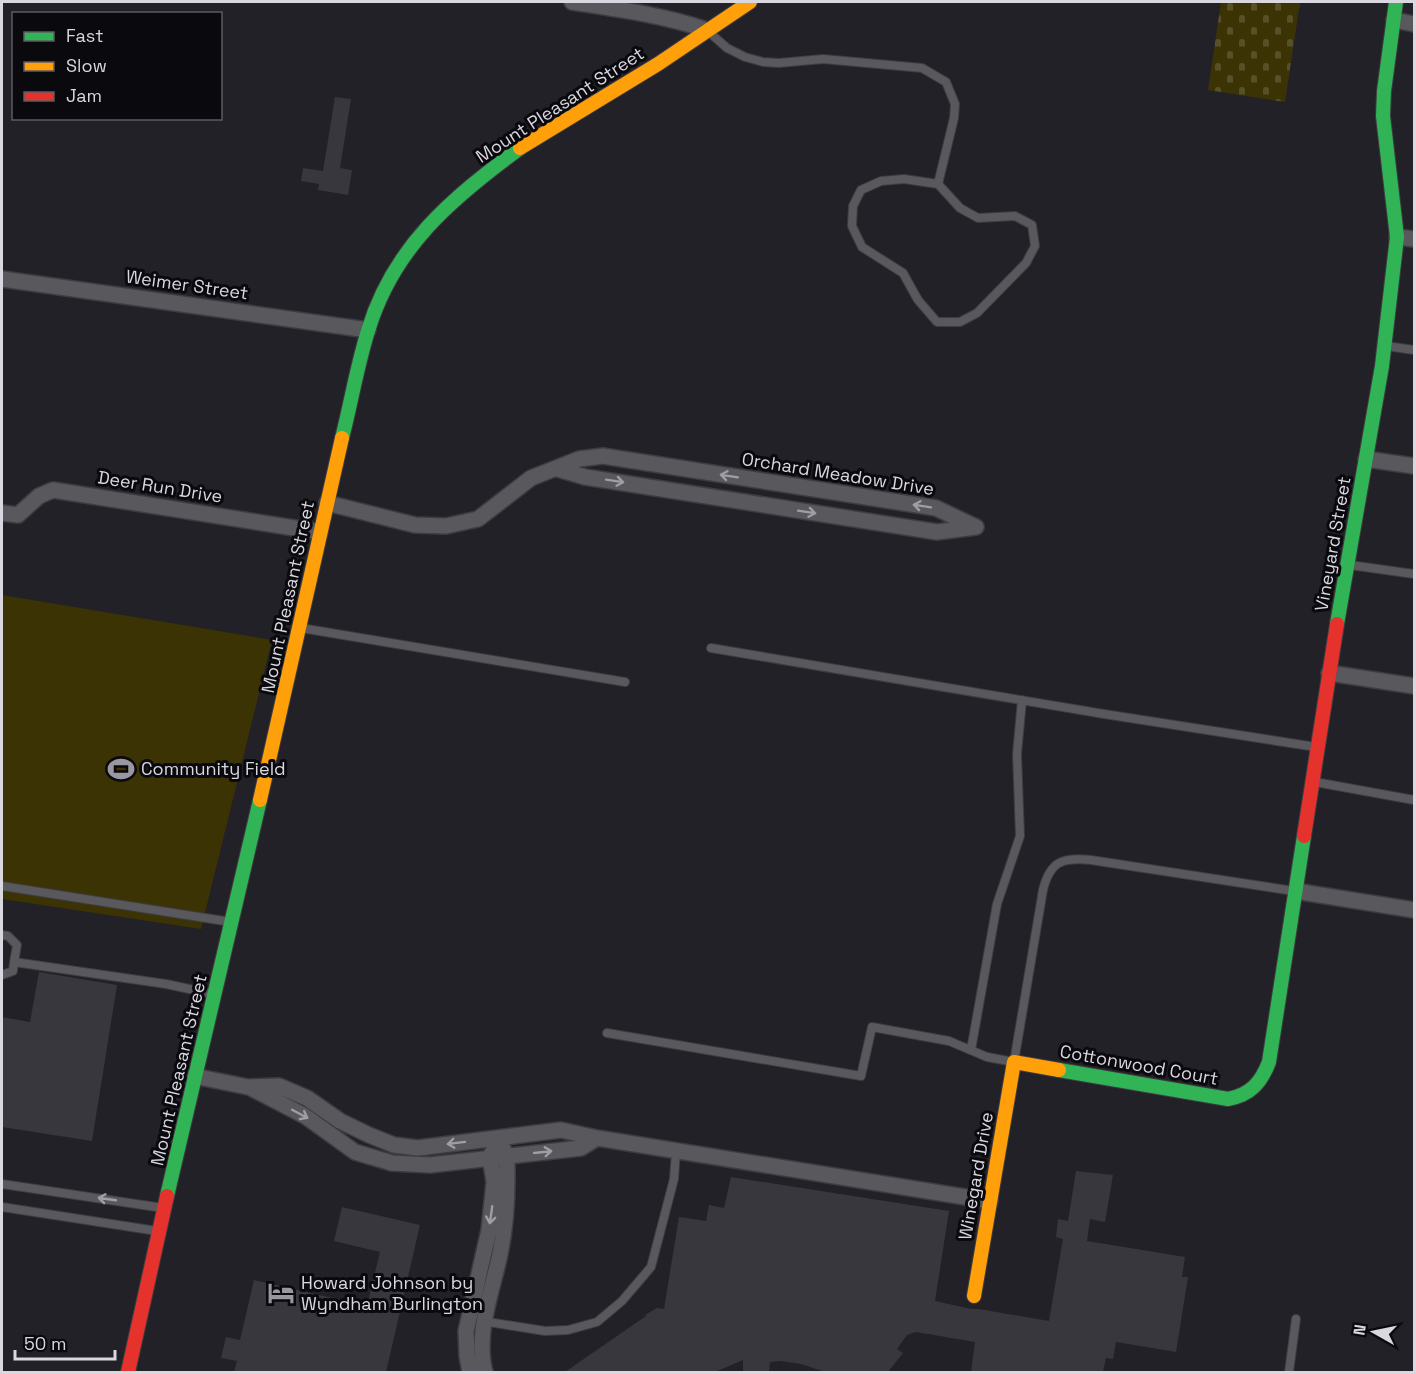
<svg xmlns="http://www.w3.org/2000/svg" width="1416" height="1374" font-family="'Space Grotesk',sans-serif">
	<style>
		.cemetery { fill: url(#cemetery-stones) }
		.pitch { fill: #3c3305 }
		.building { fill: #39373e }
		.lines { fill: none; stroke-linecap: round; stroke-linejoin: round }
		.lane-casing { stroke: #3d3c41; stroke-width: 10 }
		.street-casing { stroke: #3d3c41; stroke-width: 18 }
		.fast-casing { stroke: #3d3c41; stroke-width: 16 }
		.slow-casing { stroke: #3d3c41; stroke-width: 16 }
		.jam-casing { stroke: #3d3c41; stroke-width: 16 }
		.lane { stroke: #59585d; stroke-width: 8 }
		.street { stroke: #59585d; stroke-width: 15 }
		.fast { stroke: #30b455; stroke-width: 14 }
		.slow { stroke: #ff9f0a; stroke-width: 14 }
		.jam { stroke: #e5322d; stroke-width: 14 }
		.oneway { stroke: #9f9ea4 }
		.labels { text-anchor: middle; stroke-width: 6; stroke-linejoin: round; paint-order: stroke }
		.street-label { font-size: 18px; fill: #d9d7df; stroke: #0a090e }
		.poi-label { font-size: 18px; fill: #d9d7df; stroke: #0a090e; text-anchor: start }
	</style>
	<defs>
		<pattern id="cemetery-stones" width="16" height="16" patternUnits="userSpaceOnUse" patternTransform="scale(1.5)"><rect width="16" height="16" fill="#3c3305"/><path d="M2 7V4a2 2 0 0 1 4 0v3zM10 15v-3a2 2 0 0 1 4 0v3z" fill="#585029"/></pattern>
	</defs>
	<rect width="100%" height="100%" fill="#222127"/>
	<path class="cemetery" d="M 1221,2 L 1300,2 L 1285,102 L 1208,90 Z"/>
	<path class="pitch" d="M 2,595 L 272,640 L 201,929 L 2,899 Z"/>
	<path class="building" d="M 335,97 L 351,99 L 340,168 L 352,170 L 348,195 L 318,190 L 319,184 L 301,181 L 303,168 L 323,171 Z
		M 39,972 L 117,985 L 92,1141 L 2,1127 L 2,1017 L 30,1022 Z
		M 1076,1171 L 1113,1175 L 1105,1222 L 1090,1219 L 1087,1241 L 1185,1257 L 1182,1277 L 1188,1277 L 1176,1352 L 1116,1342 L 1113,1359 L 1106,1358 L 1103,1372 L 971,1372 L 975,1342 L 916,1332 L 907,1335 L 897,1349 L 903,1353 L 888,1372 L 825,1372 L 801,1364 L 781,1361 L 770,1362 L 769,1372 L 743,1372 L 743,1360 L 715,1372 L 565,1372 L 646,1316 L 645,1315 L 657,1308 L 664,1309 L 679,1217 L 706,1221 L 709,1205 L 724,1208 L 731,1177 L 949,1211 L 935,1301 L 971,1309 L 979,1309 L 1049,1321 L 1063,1239 L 1056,1237 L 1058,1219 L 1068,1221 Z
		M 342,1207 L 420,1225 L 386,1372 L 234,1372 L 237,1361 L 221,1358 L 226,1337 L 240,1340 L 254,1280 L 367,1306 L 380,1252 L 334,1241 Z"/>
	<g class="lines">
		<g class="lane-casing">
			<path id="lane" d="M 710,33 L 727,48 L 745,57 L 763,62 L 779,63 L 823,59 L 922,68 L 946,82 L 955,104 L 954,118 L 938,184
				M 904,179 L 938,184 L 960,208 L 978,218 L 1015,216 L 1032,225 L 1035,246 L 1026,263 L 977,313 L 960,322 L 937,322 L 918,300 L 903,273 L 862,247 L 852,226 L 853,206 L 861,190 L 881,181 Z
				M 1386,346 L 1414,350
				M 1350,565 L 1414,574
				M 301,628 L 625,682
				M 711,648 L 1104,714 L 1316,747
				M 1315,782 L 1414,800
				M 2,886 L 231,922
				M 2,935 L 8,936 L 17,945 L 14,962 L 166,984 L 213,994
				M 2,975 L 13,971 L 14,962
				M 607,1033 L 861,1076 L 872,1027 L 949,1041 L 987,1057 L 1014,1062 L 1043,890 C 1050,861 1063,857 1091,860 L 1294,891
				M 971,1050 L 997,904 L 1020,836 L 1017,754 L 1022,700
				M 2,1184 L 163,1208
				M 2,1207 L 157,1231
				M 482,1321 L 545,1331 L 568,1330 L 597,1322 L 622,1301 L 651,1267 L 674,1179 L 676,1151
				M 1289,1372 L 1296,1319"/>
		</g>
		<g class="street-casing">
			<path id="street" d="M 572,2 C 618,9 663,15 707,30
				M 1394,20 L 1414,24
				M 1397,237 L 1414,239
				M 2,279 L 368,330
				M 1366,459 L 1414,466
				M 558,469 L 585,477 L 937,532 L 976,527
				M 327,503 L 415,525 L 446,526 L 478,519 L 531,478 L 579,459 L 603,456 L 936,508 L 976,527
				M 2,513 L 18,515 L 39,496 L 53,490 L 320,532
				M 1329,673 L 1414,686
				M 1295,891 L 1414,910
				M 194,1076 L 248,1087 L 279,1086 L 307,1098 L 340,1121 L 369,1135 L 394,1145 L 418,1148 L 561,1130 L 597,1138 L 990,1201
				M 249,1087 L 305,1116 L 355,1152 L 392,1163 L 430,1165 L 581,1148 L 597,1138
				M 470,1372 L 467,1356 L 466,1331 L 489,1230 L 494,1182 L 490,1157 L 494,1149
				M 485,1372 C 475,1334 492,1292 500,1254 C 505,1230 507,1204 507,1180 C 507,1168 508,1158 503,1148"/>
		</g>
		<g class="fast-casing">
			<path id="fast" d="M 342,438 C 351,403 357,366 368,331 C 393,247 452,198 520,148
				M 1337,624 L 1382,366 L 1397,237 L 1383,116 L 1384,91 L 1396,2
				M 1059,1070 L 1228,1099 C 1250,1095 1261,1083 1269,1062 L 1304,836
				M 167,1196 L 260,800"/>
		</g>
		<g class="slow-casing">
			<path id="slow" d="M 520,148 L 658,64 L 750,2
				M 260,800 L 342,438
				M 974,1296 L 1014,1062 L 1059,1070"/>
		</g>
		<g class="jam-casing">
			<path id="jam" d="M 1304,836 L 1337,624
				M 128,1372 L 167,1196"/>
		</g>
		<use href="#lane" class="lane"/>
		<use href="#street" class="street"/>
		<use href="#fast" class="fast"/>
		<use href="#slow" class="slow"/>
		<use href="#jam" class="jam"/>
	</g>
	<defs><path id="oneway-shaft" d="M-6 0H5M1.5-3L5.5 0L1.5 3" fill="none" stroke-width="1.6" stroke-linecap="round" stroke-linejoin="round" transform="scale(1.5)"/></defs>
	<g class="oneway">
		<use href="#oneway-shaft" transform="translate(729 476) rotate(-171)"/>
		<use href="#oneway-shaft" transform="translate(615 481) rotate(9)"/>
		<use href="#oneway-shaft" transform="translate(922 506) rotate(-171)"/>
		<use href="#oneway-shaft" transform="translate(807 512) rotate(9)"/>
		<use href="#oneway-shaft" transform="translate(300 1114) rotate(28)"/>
		<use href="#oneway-shaft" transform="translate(456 1143) rotate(173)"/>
		<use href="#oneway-shaft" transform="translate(543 1152) rotate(-6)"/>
		<use href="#oneway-shaft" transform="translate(107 1199) rotate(-172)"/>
		<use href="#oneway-shaft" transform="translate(491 1215) rotate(98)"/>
	</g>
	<defs>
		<g id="stadium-bare" transform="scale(2.07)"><path d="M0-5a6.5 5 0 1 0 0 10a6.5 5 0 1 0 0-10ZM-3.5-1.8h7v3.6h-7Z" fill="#99979f" stroke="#0a090e" stroke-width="2.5" paint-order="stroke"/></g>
		<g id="hotel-bare" transform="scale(2.07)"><path d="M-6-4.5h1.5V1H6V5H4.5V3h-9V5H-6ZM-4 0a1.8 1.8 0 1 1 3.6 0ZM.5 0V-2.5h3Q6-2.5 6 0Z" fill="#99979f" stroke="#0a090e" stroke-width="2.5" paint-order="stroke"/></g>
	</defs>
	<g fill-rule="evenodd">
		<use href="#stadium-bare" x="121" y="769"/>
		<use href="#hotel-bare" x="281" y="1293"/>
	</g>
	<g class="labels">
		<g class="street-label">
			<text transform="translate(560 105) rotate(-33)" y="6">Mount Pleasant Street</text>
			<text transform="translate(187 285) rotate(8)" y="6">Weimer Street</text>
			<text transform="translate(838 474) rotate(9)" y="6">Orchard Meadow Drive</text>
			<text transform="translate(160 487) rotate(9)" y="6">Deer Run Drive</text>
			<text transform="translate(1333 544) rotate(-80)" y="6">Vineyard Street</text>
			<text transform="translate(288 597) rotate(-78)" y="6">Mount Pleasant Street</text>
			<text transform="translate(1139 1065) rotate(10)" y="6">Cottonwood Court</text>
			<text transform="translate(179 1070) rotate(-77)" y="6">Mount Pleasant Street</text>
			<text transform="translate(976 1176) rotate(-80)" y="6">Winegard Drive</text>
		</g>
		<g class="poi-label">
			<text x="141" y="775">Community Field</text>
			<text x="301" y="1289">Howard Johnson by<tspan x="301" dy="21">Wyndham Burlington</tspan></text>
		</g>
	</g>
	<rect width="1416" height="1374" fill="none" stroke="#d9d7df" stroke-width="6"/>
	<rect x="12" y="12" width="210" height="108" fill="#0a090e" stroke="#5d5b62" stroke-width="1.5"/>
	<rect x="24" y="32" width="30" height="9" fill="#30b455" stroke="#5d5b62" stroke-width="1.5"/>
	<text x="66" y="42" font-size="18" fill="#d9d7df">Fast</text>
	<rect x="24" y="62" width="30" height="9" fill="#ff9f0a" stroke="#5d5b62" stroke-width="1.5"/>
	<text x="66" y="72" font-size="18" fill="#d9d7df">Slow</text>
	<rect x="24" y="92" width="30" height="9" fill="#e5322d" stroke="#5d5b62" stroke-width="1.5"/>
	<text x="66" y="102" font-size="18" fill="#d9d7df">Jam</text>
	<g transform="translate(1374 1332) rotate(279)" stroke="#0a090e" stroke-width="4.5" paint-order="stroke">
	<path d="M0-4.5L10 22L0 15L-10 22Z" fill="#d9d7df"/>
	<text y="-9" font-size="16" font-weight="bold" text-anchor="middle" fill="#d9d7df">N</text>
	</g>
	<path d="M15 1350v9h100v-9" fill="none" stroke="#d9d7df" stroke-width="3"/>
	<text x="24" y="1350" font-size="18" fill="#d9d7df" stroke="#0a090e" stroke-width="4.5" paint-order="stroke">50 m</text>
</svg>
